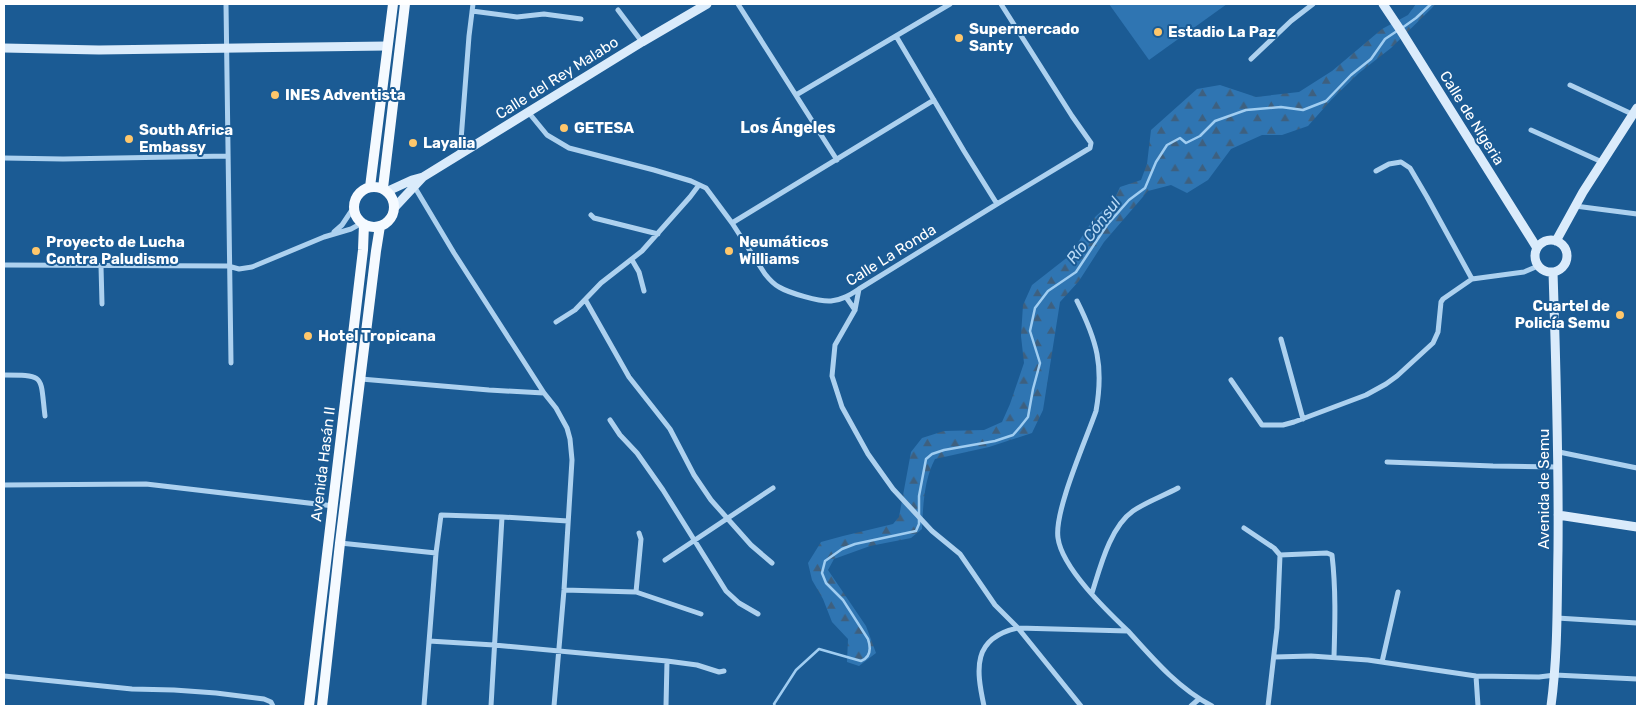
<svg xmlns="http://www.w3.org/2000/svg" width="1641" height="710" font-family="Rubik,sans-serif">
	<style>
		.forest { fill: url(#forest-firs) }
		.pitch { fill: #2f75b2 }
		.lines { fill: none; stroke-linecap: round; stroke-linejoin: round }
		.stream { stroke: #a0cdf1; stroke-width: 2.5 }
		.street { stroke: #add1ef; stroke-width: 5 }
		.secondary { stroke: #daebfb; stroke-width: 9 }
		.primary { stroke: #f5faff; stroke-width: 10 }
		.poi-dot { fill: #ffc76b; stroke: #1b5b94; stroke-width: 2 }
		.labels { text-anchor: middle; stroke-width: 4; stroke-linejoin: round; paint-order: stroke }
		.poi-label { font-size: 15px; font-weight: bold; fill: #fff; stroke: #1b5b94; text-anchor: start }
		.street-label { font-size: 15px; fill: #fff; stroke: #1b5b94 }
		.neighbourhood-label { font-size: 16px; font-weight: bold; fill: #fff; stroke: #1b5b94 }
		.water-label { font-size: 16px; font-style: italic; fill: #b9daf6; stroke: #1b5b94 }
	</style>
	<defs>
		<pattern id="forest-firs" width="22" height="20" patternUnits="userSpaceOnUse" patternTransform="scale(1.25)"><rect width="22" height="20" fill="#2f75b2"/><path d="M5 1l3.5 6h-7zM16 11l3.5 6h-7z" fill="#3e607f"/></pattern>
	</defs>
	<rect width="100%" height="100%" fill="#1b5b94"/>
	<path class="forest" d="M 1416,4 L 1436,4 L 1391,48 L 1359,73 L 1332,99 L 1308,126 L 1282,135 L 1262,135 L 1231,149 L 1208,180 L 1187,193 L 1171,185 L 1148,191 L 1104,242 L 1079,281 L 1060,302 L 1043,410 L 1032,433 L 989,447 L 935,459 C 924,479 923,507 922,529 L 911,538 L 870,546 L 834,559 L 828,570 L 866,626 L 876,653 L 859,666 L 847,662 L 848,639 L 832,622 L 823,599 L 812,580 L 808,563 L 821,542 L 843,536 L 893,524 L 899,517 L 911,452 L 922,438 L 944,431 L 984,430 L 1002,422 L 1010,404 L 1024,363 L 1021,336 L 1023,305 L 1032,285 L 1069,256 L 1095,217 L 1114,200 L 1120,187 L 1141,180 L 1147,164 L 1151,130 L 1197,89 L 1220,85 L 1256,97 L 1299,92 L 1332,71 L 1382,29 L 1408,15 Z"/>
	<path class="pitch" d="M 1109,4 L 1227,4 L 1149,60 Z"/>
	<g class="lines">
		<path class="stream" d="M 1402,28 L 1416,18 L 1431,4
			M 775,706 L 774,704 L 796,670 L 819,649 L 861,661 C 871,657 871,648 868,639 L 843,600 L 826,583 L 822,573 L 825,561 L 842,549 L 855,544 L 916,531 L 919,524 L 919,496 L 926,459 L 932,454 L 944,450 L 995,441 L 1013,435 L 1020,427 L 1028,417 L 1033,389 L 1040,363 L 1030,331 L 1035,308 L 1048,291 L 1076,272 L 1107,225 L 1129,200 L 1145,188 L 1156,162 L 1167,145 L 1180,138 L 1186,143 L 1200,136 L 1215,121 L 1246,110 L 1281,107 L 1303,110 L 1326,101 L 1351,75 L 1371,59 L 1385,39 L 1397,31"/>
		<path class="street" d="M 226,4 L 231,363
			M 738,4 L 837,160
			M 618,10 L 642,42
			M 472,11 L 517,17 L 544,14 L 581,19
			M 896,36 L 964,151 L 997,204
			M 1251,59 L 1291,21 L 1313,4
			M 1570,85 L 1632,114
			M 796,95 L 950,4
			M 529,113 L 547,135 L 569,148 L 654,170 L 691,181 L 706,188 L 732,223 L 765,274 C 769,279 773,284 779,287 C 789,293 820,302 831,301 C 842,300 850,295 859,289 L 997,204 L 1090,148 L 1091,143 L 1072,116 L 1001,4
			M 1531,130 L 1602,162
			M 460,153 L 469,36 L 473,4
			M 4,158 L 63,159 L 227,156
			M 1376,171 L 1389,164 L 1401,162 L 1410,168 L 1427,197 L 1472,279
			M 414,186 L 454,253 L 544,393 L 556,408 L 567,428 L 570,439 L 572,460 L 564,590 L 554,706
			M 1575,206 L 1637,214
			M 591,215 L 594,218 L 658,234
			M 732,223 L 934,100
			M 334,232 L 342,225 L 354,207
			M 632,260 L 639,272 L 644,291
			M 4,265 L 228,266 L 239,269 L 252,267 L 324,237 L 351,229 L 362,223
			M 101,266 L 102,304
			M 859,289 L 855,310 L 835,345 L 832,376 L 842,407 L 868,454 L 893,489 L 932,531 L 960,554 L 995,605 L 1018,628 L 1081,706
			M 846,297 L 855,310
			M 586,301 L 629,377 L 670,429 L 694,475 L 711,500 L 751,545 L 772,563
			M 1077,301 C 1097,341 1104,366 1096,411 C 1086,440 1054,511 1058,538 C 1062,568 1107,611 1128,631
			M 556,322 L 575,310 L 601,283 L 642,251 L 690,197 L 699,185
			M 1281,339 L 1303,419
			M 4,375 C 46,375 40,375 45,416
			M 361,379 L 489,390 L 544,393
			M 1231,380 L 1262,425 L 1283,425 L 1294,422 L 1366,395 L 1386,384 L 1397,376 L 1433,343 L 1438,332 L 1441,302 L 1443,299 L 1472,279 L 1524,272 L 1538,266
			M 610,420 L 620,435 L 637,453 L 663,490 L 726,591 L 739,603 L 758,614
			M 1559,452 L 1637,468
			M 1387,462 L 1493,466 L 1558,467
			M 4,485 L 146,484 L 334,506
			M 1244,528 L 1274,548 L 1280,555 L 1277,628 L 1268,706
			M 340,543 L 436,553
			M 1280,555 L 1327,553 L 1332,555 C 1336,589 1335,623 1334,657
			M 665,560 L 773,488
			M 564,590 L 636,592 L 701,614
			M 636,592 L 641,539 L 639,533
			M 1092,593 C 1100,568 1110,527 1133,511 C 1146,502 1163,496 1178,488
			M 1557,618 L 1637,623
			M 429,641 L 494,645 L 667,661 L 697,665 L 719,672 L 724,671
			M 1275,657 L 1311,656 L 1368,660 L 1476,676 L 1539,677 L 1555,675 L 1637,679
			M 1382,662 L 1398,592
			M 4,676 L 132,689 L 174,690 L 216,693 L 264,699 L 271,702 L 273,706
			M 1476,676 L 1478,706
			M 424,706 L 436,553 L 441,515 L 502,517
			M 491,706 L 502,517 L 568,521
			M 666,706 L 667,661
			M 984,706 C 976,669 972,638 1018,628 L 1128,631 C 1154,660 1178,688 1212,706
			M 1191,706 L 1199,699"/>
		<path class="secondary" d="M 1383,4 L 1401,31 L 1537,248
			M 4,48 L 99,50 L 387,46
			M 388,191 L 412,180 L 423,177
			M 395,207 L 423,177 L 642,42 L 707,4
			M1535 256a16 16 0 1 1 32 0a16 16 0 1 1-32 0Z
			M 1556,241 L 1583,192 L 1637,108
			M 1558,515 L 1637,527
			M 1551,706 C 1558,654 1557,602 1558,550 C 1559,457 1556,365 1553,272"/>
		<path class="primary" d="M354 207a20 20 0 1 1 40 0a20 20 0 1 1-40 0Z
			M 370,187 L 393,4
			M 383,188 L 405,4
			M 309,706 L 363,250 L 364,224
			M 322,706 L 340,543 L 376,251 L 380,226"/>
	</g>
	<g class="poi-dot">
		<circle cx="1158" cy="32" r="5"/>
		<circle cx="959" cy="38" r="5"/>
		<circle cx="275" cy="95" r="5"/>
		<circle cx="564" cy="128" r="5"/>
		<circle cx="129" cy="139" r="5"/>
		<circle cx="413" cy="143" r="5"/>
		<circle cx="36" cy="251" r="5"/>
		<circle cx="729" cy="251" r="5"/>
		<circle cx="1620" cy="315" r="5"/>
		<circle cx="308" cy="336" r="5"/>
	</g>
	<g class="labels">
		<g class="poi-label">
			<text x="969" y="34">Supermercado<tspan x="969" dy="17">Santy</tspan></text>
			<text x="1168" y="37">Estadio La Paz</text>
			<text x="285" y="100">INES Adventista</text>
			<text x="574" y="133">GETESA</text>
			<text x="139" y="135">South Africa<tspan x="139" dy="17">Embassy</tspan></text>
			<text x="423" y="148">Layalia</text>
			<text x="46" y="247">Proyecto de Lucha<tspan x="46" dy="17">Contra Paludismo</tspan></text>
			<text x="739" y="247">Neumáticos<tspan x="739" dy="17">Williams</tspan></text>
			<text x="1610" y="311" text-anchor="end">Cuartel de<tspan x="1610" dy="17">Policía Semu</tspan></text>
			<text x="318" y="341">Hotel Tropicana</text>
		</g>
		<g class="street-label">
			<text transform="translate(557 78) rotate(-32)" y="5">Calle del Rey Malabo</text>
			<text transform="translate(1472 118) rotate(58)" y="5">Calle de Nigeria</text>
			<text transform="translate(891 255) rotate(-32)" y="5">Calle La Ronda</text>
			<text transform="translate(323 464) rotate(-83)" y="5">Avenida Hasán II</text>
			<text transform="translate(1544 489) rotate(-90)" y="5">Avenida de Semu</text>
		</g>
		<g class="neighbourhood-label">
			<text x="788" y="133">Los Ángeles</text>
		</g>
		<g class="water-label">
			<text transform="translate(1093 230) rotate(-53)" y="6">Río Cónsul</text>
		</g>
	</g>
	<rect width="1641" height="710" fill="none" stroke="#ffffff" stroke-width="10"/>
</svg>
